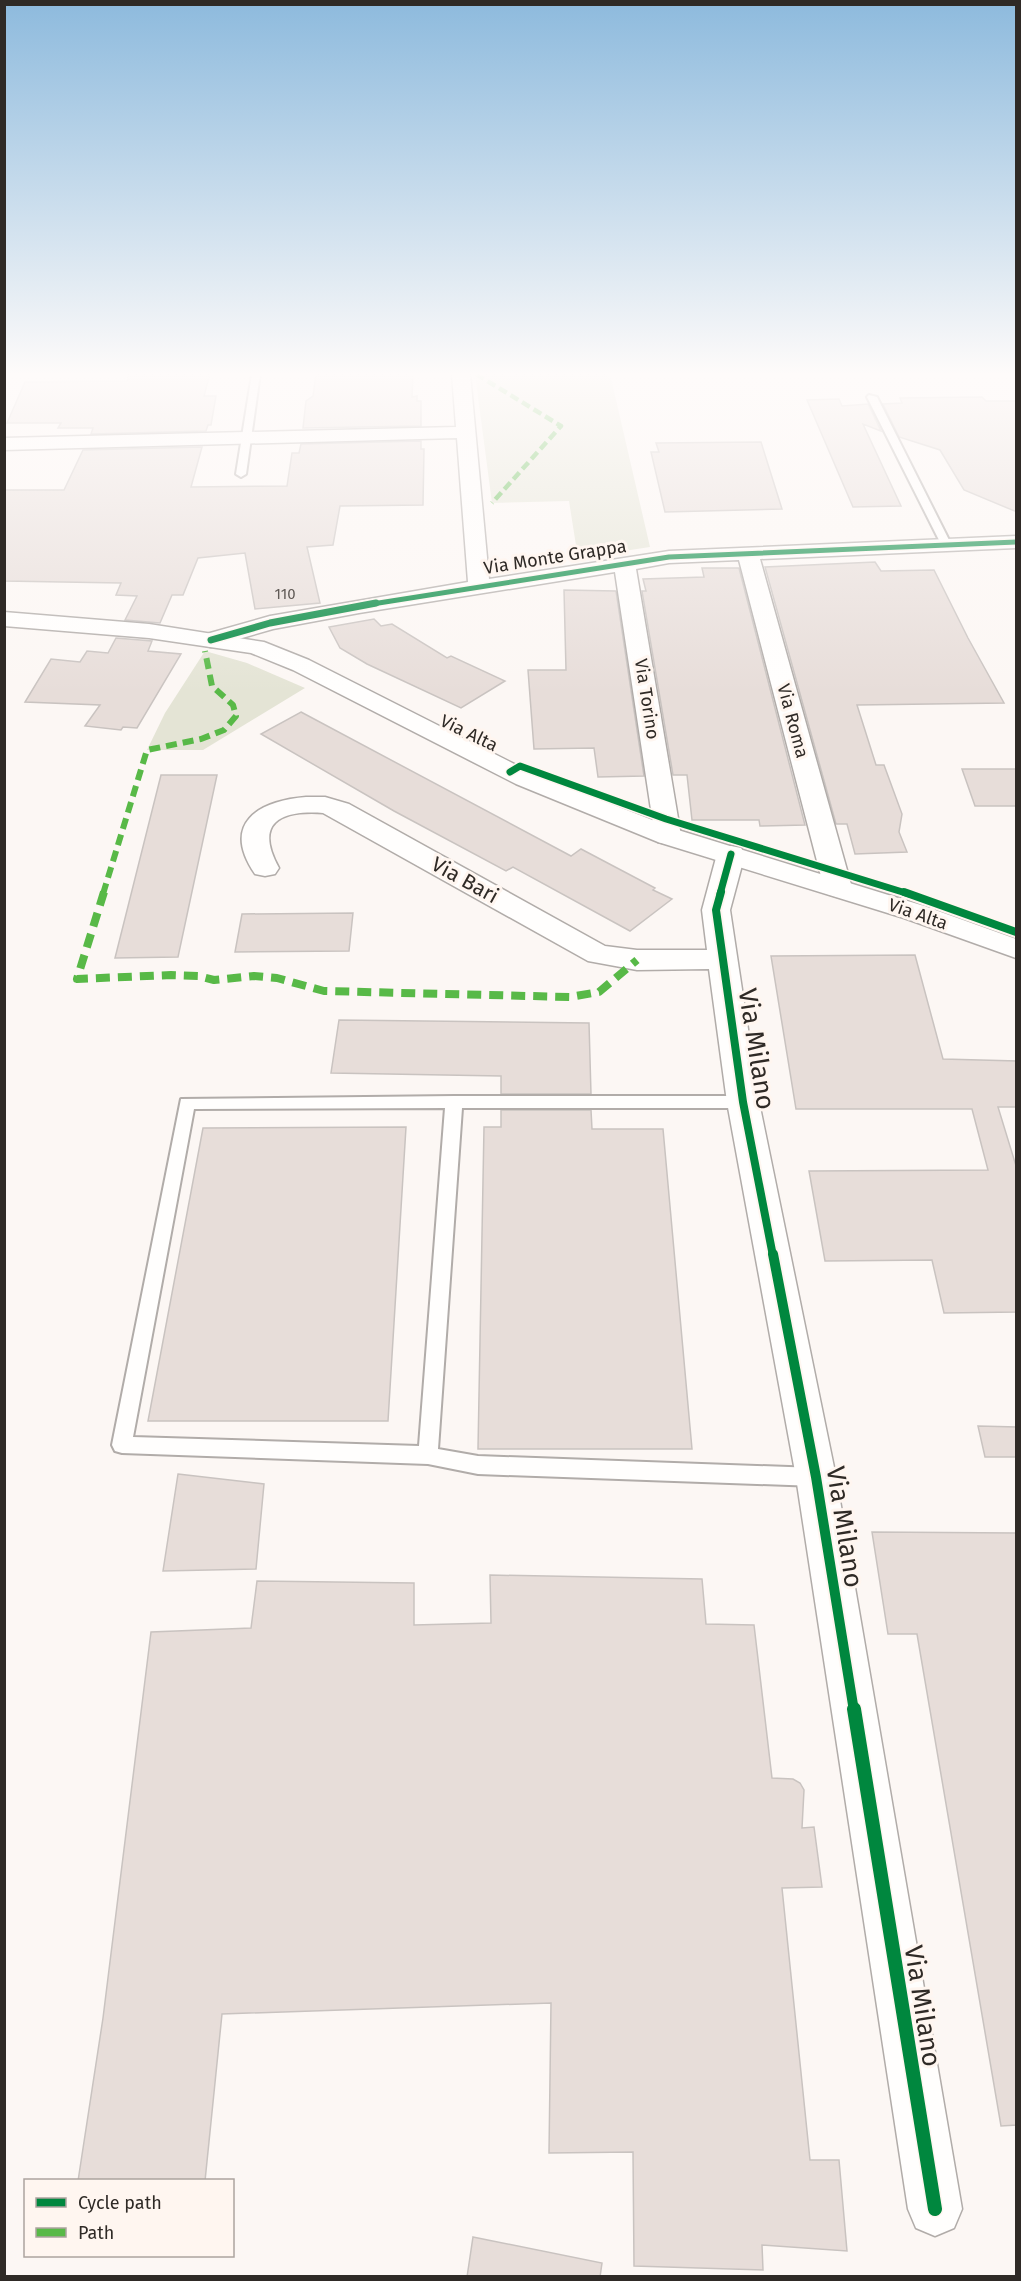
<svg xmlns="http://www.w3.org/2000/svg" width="1021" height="2281" font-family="'Fira Sans',sans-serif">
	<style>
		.green { fill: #e4e4d5 }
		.building { fill: #e7ddd9; stroke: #c9c3c0; stroke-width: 1.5 }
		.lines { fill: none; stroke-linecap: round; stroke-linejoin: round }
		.service-casing { stroke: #b1aca9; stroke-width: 4 }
		.minor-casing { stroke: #b1aca9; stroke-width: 3 }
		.secondary-casing { stroke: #b1aca9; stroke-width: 3 }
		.service { fill: #fffefd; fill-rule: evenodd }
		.minor { fill: #fffefd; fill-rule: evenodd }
		.secondary { fill: #fffefd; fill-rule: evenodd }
		.quiet-far2 { stroke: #58b947; stroke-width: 4.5; stroke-dasharray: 9 4.5; stroke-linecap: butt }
		.quiet-far1 { stroke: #58b947; stroke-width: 6; stroke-dasharray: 11 6; stroke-linecap: butt }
		.quiet { stroke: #58b947; stroke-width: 8; stroke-dasharray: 14 8; stroke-linecap: butt }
		.cycleway-far4-casing { stroke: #fff6f0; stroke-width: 8 }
		.cycleway-far3-casing { stroke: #fff6f0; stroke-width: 10 }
		.cycleway-far2-casing { stroke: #fff6f0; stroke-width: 12 }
		.cycleway-far1-casing { stroke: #fff6f0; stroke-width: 14 }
		.cycleway-casing { stroke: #fff6f0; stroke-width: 17 }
		.cycleway-far4 { stroke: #00873e; stroke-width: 5 }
		.cycleway-far3 { stroke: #00873e; stroke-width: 7 }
		.cycleway-far2 { stroke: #00873e; stroke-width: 8 }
		.cycleway-far1 { stroke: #00873e; stroke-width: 10 }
		.cycleway { stroke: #00873e; stroke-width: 14 }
		.labels { text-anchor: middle; stroke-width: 6; stroke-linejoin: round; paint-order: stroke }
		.far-number-label { font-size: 15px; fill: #605a56 }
		.far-street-label { font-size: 18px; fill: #2f2a26; stroke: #fff6f0 }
		.street-label { font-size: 21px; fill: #2f2a26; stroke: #fff6f0 }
		.near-street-label { font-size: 26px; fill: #2f2a26; stroke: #fff6f0 }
	</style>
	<rect width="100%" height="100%" fill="#fcf7f4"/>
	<path class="green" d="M 475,374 L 610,374 L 650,547 L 578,558 L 569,501 L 492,503 Z
		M 205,651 L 247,663 L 305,688 L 203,750 L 147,750 L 165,713 Z"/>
	<path class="building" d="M 129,374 L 210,374 L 204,396 L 216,396 L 211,425 L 208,425 L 206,431 L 91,434 L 93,428 L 58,428 L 61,423 L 7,423 L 25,382 L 127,381 Z
		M 316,374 L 413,374 L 412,397 L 417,396 L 417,401 L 421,401 L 421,426 L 303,428 L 306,401 L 313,396 Z
		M 982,397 L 986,401 L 1017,401 L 1017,512 L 964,490 L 940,450 L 899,437 L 883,404 L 902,403 L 900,398 Z
		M 839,399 L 842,406 L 868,404 L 881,431 L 863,424 L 901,506 L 853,507 L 807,400 Z
		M 421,441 L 421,449 L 424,449 L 423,505 L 340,506 L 333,545 L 307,547 L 320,603 L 255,609 L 245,553 L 198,558 L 183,595 L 172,595 L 160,623 L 125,620 L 137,596 L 116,595 L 121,583 L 4,581 L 4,490 L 64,490 L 83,450 L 202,447 L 191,487 L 287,486 L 292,453 L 299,453 L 301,444 Z
		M 761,442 L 782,509 L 665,512 L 651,452 L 659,452 L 656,443 Z
		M 875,562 L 881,571 L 934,570 L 968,638 L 1004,703 L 857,705 L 876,765 L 884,765 L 902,814 L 899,832 L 907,852 L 855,854 L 847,824 L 836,824 L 765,567 Z
		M 702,568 L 739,568 L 805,825 L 760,826 L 759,820 L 692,820 L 687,775 L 673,775 L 642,591 L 646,591 L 643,579 L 704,577 Z
		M 564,590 L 616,591 L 644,776 L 598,777 L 594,748 L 534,749 L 528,670 L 566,670 Z
		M 374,619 L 381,626 L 392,624 L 447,658 L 451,656 L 505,681 L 461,708 L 367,664 L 340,648 L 329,627 Z
		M 116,638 L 152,641 L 148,651 L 181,654 L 137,728 L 123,727 L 121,730 L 85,726 L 100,705 L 25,702 L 51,659 L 80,662 L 87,651 L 108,653 Z
		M 301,712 L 571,856 L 581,849 L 655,888 L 653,890 L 672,899 L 630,931 L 513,867 L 506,871 L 394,811 L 261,734 Z
		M 962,769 L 1017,769 L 1017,806 L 975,806 Z
		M 161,775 L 217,775 L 178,957 L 115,958 Z
		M 353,913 L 349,951 L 235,952 L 242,914 Z
		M 915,955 L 943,1059 L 1017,1061 L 1017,1107 L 998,1107 L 1017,1169 L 1017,1312 L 944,1313 L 932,1260 L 825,1261 L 809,1171 L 988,1170 L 972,1109 L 796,1109 L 771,956 Z
		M 339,1020 L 589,1023 L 591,1094 L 501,1094 L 501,1076 L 331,1073 Z
		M 501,1110 L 591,1110 L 592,1129 L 663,1129 L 692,1449 L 478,1449 L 484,1127 L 501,1127 Z
		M 406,1127 L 388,1421 L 148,1421 L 203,1128 Z
		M 978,1426 L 1017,1427 L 1017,1457 L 985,1457 Z
		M 178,1474 L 264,1484 L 256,1569 L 163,1571 Z
		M 872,1532 L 1017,1533 L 1017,2125 L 1001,2126 L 917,1634 L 888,1634 Z
		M 490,1575 L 702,1579 L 706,1624 L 754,1625 L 772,1778 L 793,1779 L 800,1783 L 804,1790 L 802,1828 L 814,1827 L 822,1887 L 782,1888 L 810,2160 L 839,2160 L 847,2251 L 762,2245 L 763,2270 L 634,2266 L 633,2152 L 549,2153 L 551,2003 L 222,2014 L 205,2181 L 78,2181 L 103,2018 L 151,1632 L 251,1628 L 257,1581 L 414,1583 L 414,1625 L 491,1623 Z
		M 473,2237 L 602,2263 L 600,2277 L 467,2277 Z"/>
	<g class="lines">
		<g class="service-casing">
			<path id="service" d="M 252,374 L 260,374 L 246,474 L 241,477 L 236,474 Z
				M 869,395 L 877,397 L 952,546 L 951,548 L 947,549 L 942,546 L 867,397 Z
				M 454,1096 L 743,1096 L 749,1098 L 751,1102 L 749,1106 L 743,1108 L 462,1108 L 438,1449 L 478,1456 L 816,1468 L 823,1471 L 826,1477 L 823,1483 L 816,1486 L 478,1474 L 428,1464 L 122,1453 L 115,1451 L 112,1445 L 181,1099 ZM 445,1108 L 419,1446 L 133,1437 L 194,1109 Z"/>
		</g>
		<g class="minor-casing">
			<path id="minor" d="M 452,374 L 470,374 L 489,579 L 669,551 L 1016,536 L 1016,548 L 760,559 L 852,888 L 848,894 L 838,897 L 828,894 L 824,888 L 739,560 L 669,563 L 636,569 L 681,836 L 678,842 L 668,844 L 658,842 L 655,836 L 615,572 L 359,613 L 273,629 L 211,647 L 203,645 L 199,640 L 203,635 L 270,616 L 468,582 L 457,438 L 4,450 L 4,438 L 456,427 Z
				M 306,797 L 325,797 L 349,804 L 605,946 L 637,950 L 707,950 L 702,910 L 717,854 L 721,848 L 731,846 L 741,848 L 745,854 L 730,910 L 759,1102 L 836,1477 L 962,2209 L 954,2228 L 935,2236 L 916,2228 L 908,2209 L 796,1477 L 727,1102 L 709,969 L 637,970 L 588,961 L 323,813 C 280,810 254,823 279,868 L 275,874 L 265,876 L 255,874 C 221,824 257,801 306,797 Z"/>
		</g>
		<g class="secondary-casing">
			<path id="secondary" d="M 4,612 L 149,624 L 264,642 L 309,660 L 534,774 L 678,830 L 924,906 L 1016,939 L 1016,958 L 904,918 L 658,842 L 516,784 L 293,670 L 251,653 L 149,638 L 4,626 Z"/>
		</g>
		<use href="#service" class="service"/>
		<use href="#minor" class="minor"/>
		<use href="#secondary" class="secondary"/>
		<path class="quiet-far2" d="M 476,374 L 561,426 L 492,503"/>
		<path class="quiet-far1" d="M 103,894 L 147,750 L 201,739 L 224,730 L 236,716 L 233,705 L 212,686 L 205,651"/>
		<path class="quiet" d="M 104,892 L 77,979 L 171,975 L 198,976 L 214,980 L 254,976 L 277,978 L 324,991 L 570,997 L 599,992 L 637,960"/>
		<g class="cycleway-far4-casing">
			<path id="cycleway-far4" d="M 366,605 L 669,557 L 1016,542"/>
		</g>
		<g class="cycleway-far3-casing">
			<path id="cycleway-far3" d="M 211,640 L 270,623 L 376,603
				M 510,772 L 520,766 L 666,819 L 909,894
				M 720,894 L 731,854"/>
		</g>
		<g class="cycleway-far2-casing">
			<path id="cycleway-far2" d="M 721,892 L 716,910 L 743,1102 L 773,1256
				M 904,892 L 1016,932"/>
		</g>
		<g class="cycleway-far1-casing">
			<path id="cycleway-far1" d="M 773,1254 L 816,1477 L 854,1711"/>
		</g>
		<g class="cycleway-casing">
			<path id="cycleway" d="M 854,1709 L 935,2209"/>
		</g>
		<use href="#cycleway-far4" class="cycleway-far4"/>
		<use href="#cycleway-far3" class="cycleway-far3"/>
		<use href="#cycleway-far2" class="cycleway-far2"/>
		<use href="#cycleway-far1" class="cycleway-far1"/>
		<use href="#cycleway" class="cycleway"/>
	</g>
	<linearGradient id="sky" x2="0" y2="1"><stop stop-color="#8dbadd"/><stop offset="0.54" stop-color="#fefbfa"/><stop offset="1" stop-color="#fefbfa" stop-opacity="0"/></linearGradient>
	<rect width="1021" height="693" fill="url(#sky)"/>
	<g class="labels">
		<g class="far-number-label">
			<text x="285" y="599">110</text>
		</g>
		<g class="far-street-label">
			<text transform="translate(555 557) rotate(-9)" y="6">Via Monte Grappa</text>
			<text transform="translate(647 699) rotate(81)" y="6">Via Torino</text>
			<text transform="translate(793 721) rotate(75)" y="6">Via Roma</text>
			<text transform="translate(469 733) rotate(26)" y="6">Via Alta</text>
			<text transform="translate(918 914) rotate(19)" y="6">Via Alta</text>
		</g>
		<g class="street-label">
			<text transform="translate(465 880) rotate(29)" y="7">Via Bari</text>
		</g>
		<g class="near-street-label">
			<text transform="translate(757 1049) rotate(81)" y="9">Via Milano</text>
			<text transform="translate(845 1527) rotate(81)" y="9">Via Milano</text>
			<text transform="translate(923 2006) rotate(81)" y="9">Via Milano</text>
		</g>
	</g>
	<rect width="1021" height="2281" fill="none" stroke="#2f2a26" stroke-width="12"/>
	<rect x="24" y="2179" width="210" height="78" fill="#fff6f0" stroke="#aca49f" stroke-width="1.5"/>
	<rect x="36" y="2198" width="30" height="9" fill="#00873e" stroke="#aca49f" stroke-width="1.5"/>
	<text x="78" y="2209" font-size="18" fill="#2f2a26">Cycle path</text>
	<rect x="36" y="2228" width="30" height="9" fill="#58b947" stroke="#aca49f" stroke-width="1.5"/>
	<text x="78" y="2239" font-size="18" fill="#2f2a26">Path</text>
</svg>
